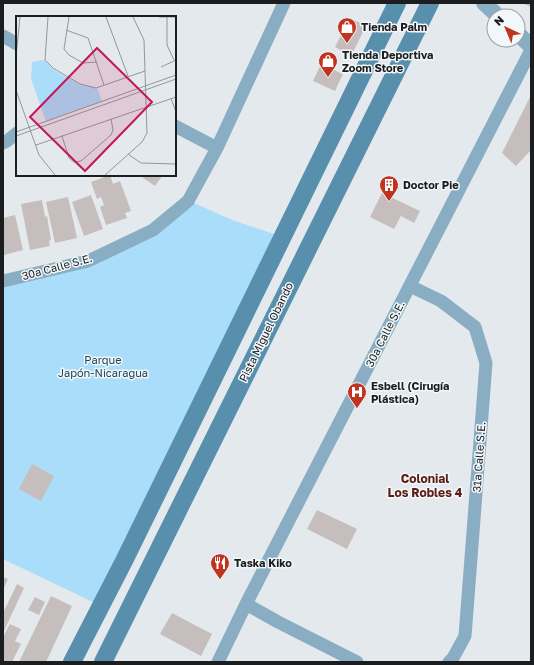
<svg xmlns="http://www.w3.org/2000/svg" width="534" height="665" font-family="'Golos Text',sans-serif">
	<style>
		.green { fill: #a9ddfa }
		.building { fill: #c5bebd }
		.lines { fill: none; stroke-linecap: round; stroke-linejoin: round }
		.minor { stroke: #89adc2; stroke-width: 13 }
		.tertiary { stroke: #89adc2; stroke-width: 16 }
		.secondary { stroke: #578fad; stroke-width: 18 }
		.labels { text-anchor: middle; stroke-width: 3; stroke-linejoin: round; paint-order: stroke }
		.poi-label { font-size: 11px; font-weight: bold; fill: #1b1d1e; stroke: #f1f7fa; text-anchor: start }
		.street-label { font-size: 11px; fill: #1b1d1e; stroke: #f1f7fa }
		.park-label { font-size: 11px; fill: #20475b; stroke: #f1f7fa }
		.neighbourhood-label { font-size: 12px; font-weight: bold; fill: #5e1b10; stroke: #f1f7fa }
		.inset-road { fill: none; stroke: #94979a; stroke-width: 1 }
		.view { fill: #c2185b; fill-opacity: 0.15; stroke: #c2185b; stroke-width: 2 }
		.inset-edge { fill: none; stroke: #1b1d1e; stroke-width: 2 }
	</style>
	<rect width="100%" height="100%" fill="#e4e9ed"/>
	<path class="green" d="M 194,203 L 232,220 L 280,236 L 97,604 L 3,559 L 3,286 L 91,265 Z"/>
	<path class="building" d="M 522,3 L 531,3 L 531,7 Z
		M 350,18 L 366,26 L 351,56 L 335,47 Z
		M 321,64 L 343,74 L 335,91 L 313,81 Z
		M 531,95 L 531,150 L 516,166 L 502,153 Z
		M 110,175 L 113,184 L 120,181 L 131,211 L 125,213 L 127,218 L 106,225 L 100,207 L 104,205 L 101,197 L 97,199 L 91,182 Z
		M 139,175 L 163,175 L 155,186 Z
		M 382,193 L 420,211 L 414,223 L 401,216 L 394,229 L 370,217 Z
		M 91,195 L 103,229 L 84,236 L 72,202 Z
		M 68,197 L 77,238 L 55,243 L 46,202 Z
		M 42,200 L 45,217 L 47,216 L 51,240 L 49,241 L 50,246 L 30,250 L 21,204 Z
		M 15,215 L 23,250 L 4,255 L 3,249 L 3,218 Z
		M 32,464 L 54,476 L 41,501 L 19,489 Z
		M 317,510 L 357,529 L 347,549 L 307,529 Z
		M 3,577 L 8,579 L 3,590 Z
		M 17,584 L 24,588 L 3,633 L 3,613 Z
		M 51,596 L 72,606 L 46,662 L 19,662 Z
		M 35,597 L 45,602 L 39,615 L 28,610 Z
		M 172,613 L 212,634 L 201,656 L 160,634 Z
		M 10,624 L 21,629 L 15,641 L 21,644 L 12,662 L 3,662 L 3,637 Z"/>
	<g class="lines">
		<path class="minor" d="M 3,36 L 17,44
			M 175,126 L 217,148
			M 3,143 L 7,141 L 17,133
			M 3,281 L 88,261 L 153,230 L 188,201 L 217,148 L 284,3
			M 410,286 L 441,301 L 475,327 L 486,363 L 465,636 L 453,658 L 449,662
			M 246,604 L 278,622 L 357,662
			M 218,662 L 246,604 L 531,50"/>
		<path class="tertiary" d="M 484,3 L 498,16
			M 518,34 L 531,46"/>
		<path class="secondary" d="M 72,662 L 125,559 L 397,3
			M 103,662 L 430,3"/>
	</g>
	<defs>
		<g id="shop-pin" transform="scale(1)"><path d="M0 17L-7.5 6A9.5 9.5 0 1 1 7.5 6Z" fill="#c0341f" stroke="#f1f7fa"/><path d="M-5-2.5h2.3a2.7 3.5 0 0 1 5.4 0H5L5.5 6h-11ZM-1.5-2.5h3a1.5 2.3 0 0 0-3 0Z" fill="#fff"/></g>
		<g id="building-pin" transform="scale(1)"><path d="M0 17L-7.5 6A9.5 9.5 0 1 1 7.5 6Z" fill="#c0341f" stroke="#f1f7fa"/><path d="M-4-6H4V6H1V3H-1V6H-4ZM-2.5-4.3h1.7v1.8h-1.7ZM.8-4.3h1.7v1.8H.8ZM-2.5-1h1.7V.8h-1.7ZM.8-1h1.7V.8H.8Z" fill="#fff"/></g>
		<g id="hospital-pin" transform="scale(1)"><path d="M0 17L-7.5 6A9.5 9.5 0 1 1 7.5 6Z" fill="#c0341f" stroke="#f1f7fa"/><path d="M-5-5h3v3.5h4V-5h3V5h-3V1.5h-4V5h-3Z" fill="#fff"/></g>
		<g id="restaurant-pin" transform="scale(1)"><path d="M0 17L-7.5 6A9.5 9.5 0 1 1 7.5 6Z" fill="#c0341f" stroke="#f1f7fa"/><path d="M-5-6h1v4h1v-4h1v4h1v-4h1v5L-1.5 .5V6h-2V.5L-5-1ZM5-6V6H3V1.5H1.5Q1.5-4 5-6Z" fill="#fff"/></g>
	</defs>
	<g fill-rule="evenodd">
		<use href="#shop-pin" x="347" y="27"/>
		<use href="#shop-pin" x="328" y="61"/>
		<use href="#building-pin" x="389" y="185"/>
		<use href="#hospital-pin" x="357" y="392"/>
		<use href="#restaurant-pin" x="220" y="563"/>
	</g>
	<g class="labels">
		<g class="poi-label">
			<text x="361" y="31">Tienda Palm</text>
			<text x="342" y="59">Tienda Deportiva<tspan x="342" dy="13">Zoom Store</tspan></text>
			<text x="403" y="189">Doctor Pie</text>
			<text x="371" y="390">Esbell (Cirugía<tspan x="371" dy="13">Plástica)</tspan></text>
			<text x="234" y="567">Taska Kiko</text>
		</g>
		<g class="street-label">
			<text transform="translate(57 267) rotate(-15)" y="4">30a Calle S.E.</text>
			<text transform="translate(266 332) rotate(-64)" y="4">Pista Miguel Obando</text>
			<text transform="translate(385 334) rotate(-63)" y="4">30a Calle S.E.</text>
			<text transform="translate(479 457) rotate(-86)" y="4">31a Calle S.E.</text>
		</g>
		<g class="park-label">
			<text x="103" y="364">Parque<tspan x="103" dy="13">Japón-Nicaragua</tspan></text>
		</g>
		<g class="neighbourhood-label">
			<text x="425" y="483">Colonial<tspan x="425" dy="14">Los Robles 4</tspan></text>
		</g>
	</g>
	<g transform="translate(16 16)">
		<rect width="160" height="160" fill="#e4e9ed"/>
		<path d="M 28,44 L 38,54 L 64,69 L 81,72 L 86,85 L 30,105 L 15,63 L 16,46 Z" fill="#a9ddfa"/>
		<path class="inset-road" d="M 32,1 L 29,44 L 37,52 L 64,68 L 80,72 L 129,55M 53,1 L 48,33 L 53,39 L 67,47 L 81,46M 90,1 L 112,60M 143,1 L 160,1M 151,1 L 151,29 L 158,44M 50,14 L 72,22 L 88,69M 0,41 L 4,1M 145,51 L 160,44M 0,74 L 23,139 L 39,159M 155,82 L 160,96M 0,116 L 160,59M 0,120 L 160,63M 46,120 L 53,142 L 58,146 L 65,145 L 95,119 L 97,114 L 95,103M 20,129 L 160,81M 112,138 L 125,147 L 160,148M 89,159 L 126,126 L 131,117 L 128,24 L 117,1"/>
		<path class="view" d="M 81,32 L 136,86 L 69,155 L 14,101 Z"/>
		<rect width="160" height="160" class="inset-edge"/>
	</g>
	<rect width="534" height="665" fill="none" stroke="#1b1d1e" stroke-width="8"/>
	<g transform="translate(506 28) rotate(316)"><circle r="19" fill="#f1f7fa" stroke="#9ba0a2"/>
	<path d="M0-3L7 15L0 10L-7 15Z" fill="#c0341f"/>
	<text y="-6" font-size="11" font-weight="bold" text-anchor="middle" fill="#1b1d1e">N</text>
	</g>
</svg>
